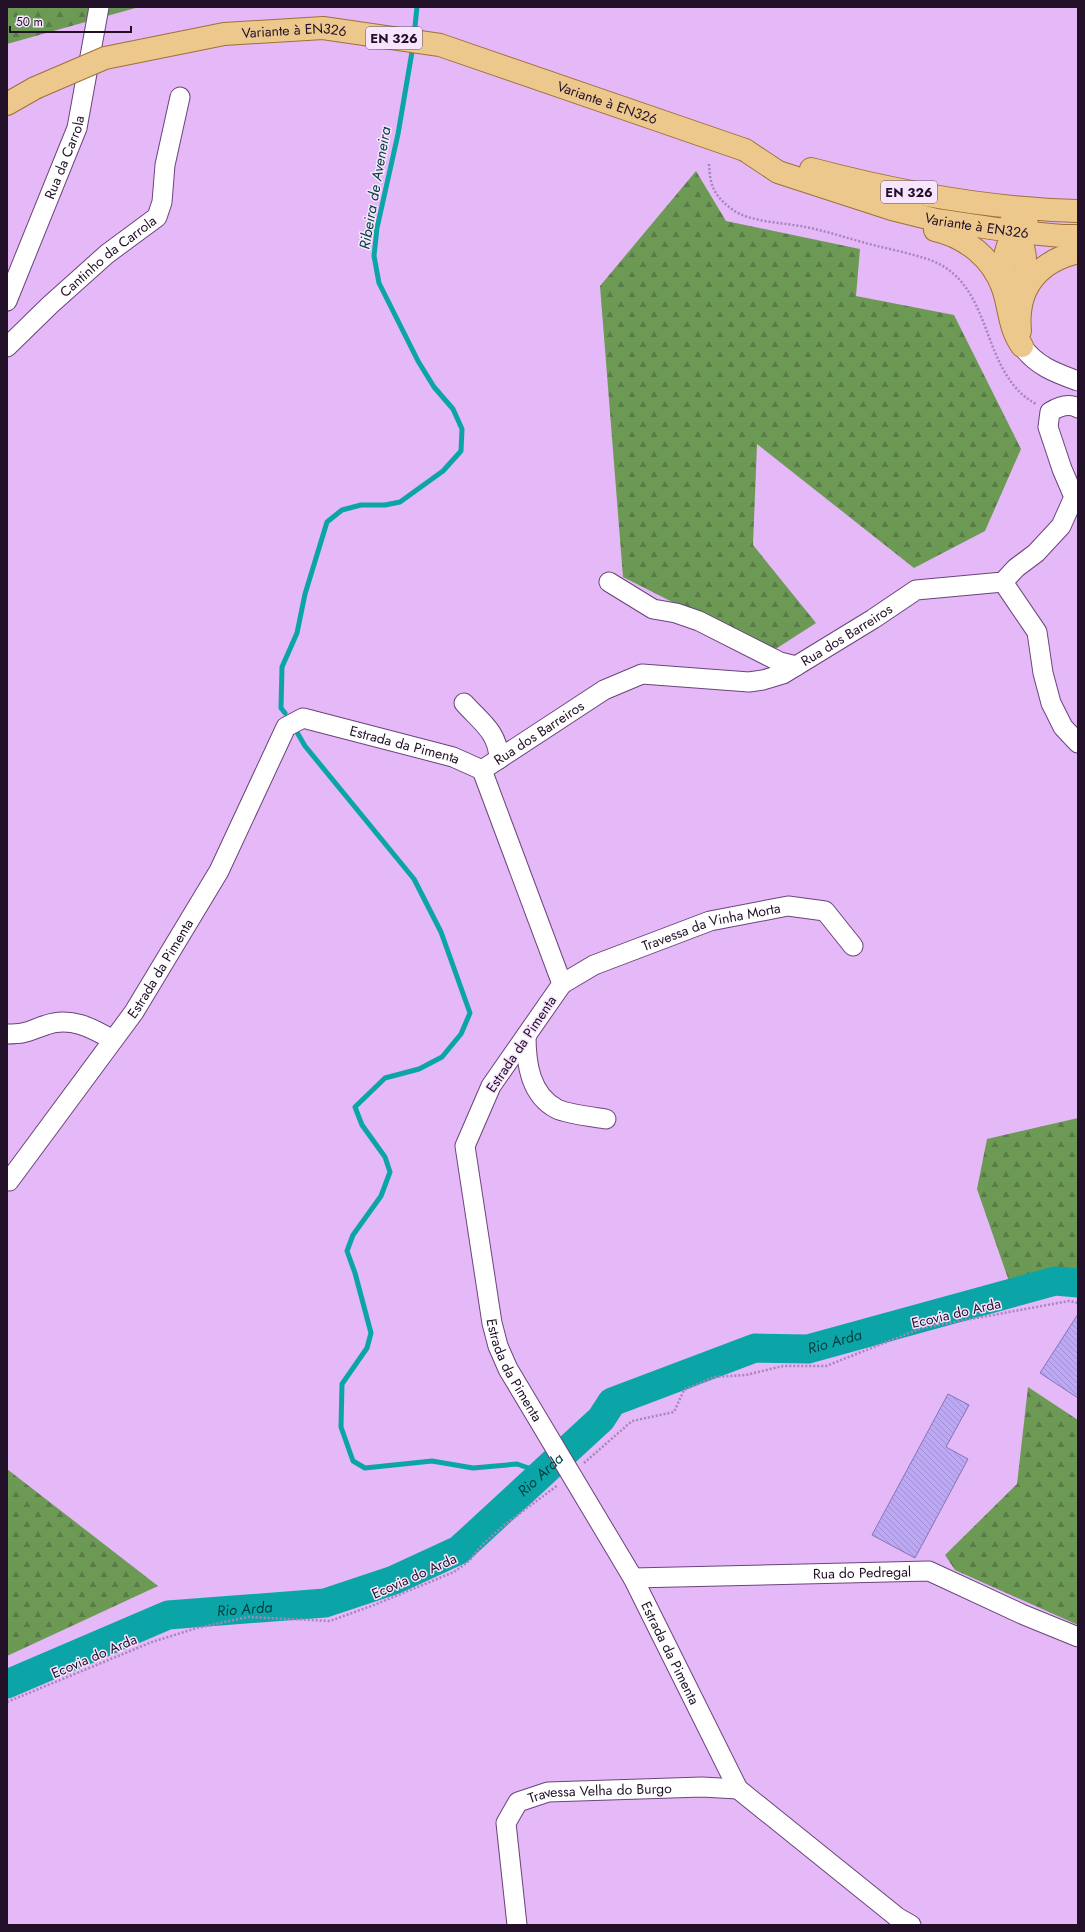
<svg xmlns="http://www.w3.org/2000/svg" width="1085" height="1932" font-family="Jost,sans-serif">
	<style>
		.forest { fill: url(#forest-firs) }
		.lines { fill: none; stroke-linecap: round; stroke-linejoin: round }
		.stream { stroke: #0ca5a7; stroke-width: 5 }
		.river { stroke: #0ca5a7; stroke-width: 29 }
		.building { fill: url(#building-back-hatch); stroke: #8574b4 }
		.minor-casing { stroke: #6b447b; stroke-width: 21 }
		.major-casing { stroke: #9e7038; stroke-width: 24 }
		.path { stroke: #a985b8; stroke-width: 2.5; stroke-dasharray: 2 2; stroke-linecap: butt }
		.minor { stroke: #fff; stroke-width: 19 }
		.major { stroke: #edc88d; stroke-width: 22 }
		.major-bridge-casing { stroke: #9e7038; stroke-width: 24; stroke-linecap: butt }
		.major-bridge { stroke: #edc88d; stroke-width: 22 }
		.labels { text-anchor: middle; stroke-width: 3; stroke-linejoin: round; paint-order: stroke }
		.shield { fill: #f7e5fe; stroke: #615068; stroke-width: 1 }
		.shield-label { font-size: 13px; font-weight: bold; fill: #211027 }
		.street-label { font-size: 14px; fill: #211027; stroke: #f7e5fe }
		.water-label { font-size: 15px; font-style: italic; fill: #003d3e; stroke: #f7e5fe }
	</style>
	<defs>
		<pattern id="forest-firs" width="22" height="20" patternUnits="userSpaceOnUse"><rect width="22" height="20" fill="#6c9a55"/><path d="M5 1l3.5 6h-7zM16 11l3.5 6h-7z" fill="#587c46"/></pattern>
		<pattern id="building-back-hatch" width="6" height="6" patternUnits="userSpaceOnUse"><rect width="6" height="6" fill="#bca8f5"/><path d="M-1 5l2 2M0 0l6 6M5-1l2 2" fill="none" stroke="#a190d2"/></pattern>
	</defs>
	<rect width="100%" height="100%" fill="#e5b8f7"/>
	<path class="forest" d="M 7,7 L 139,7 L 7,44 Z
		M 696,171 L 726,221 L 860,249 L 856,296 L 954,315 L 1021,449 L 985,531 L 914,568 L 757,444 L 753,545 L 816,623 L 771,652 L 623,577 L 600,286 Z
		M 1078,1118 L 1078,1276 L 1054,1275 L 1011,1287 L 977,1189 L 987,1139 Z
		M 1028,1387 L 1078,1420 L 1078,1625 L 955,1570 L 945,1555 L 1017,1484 Z
		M 7,1469 L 158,1586 L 7,1656 Z"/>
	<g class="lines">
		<path class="stream" d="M 414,36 L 417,7
			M 285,713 L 281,708 L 282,667 L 297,633 L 305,594 L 327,522 L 342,510 L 361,505 L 385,505 L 400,502 L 443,471 L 461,451 L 462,429 L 453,409 L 434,387 L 418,361 L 379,283 L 374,256 L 377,228 L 398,134 L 413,46
			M 298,734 L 305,746 L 414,879 L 441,932 L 470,1013 L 461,1034 L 442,1057 L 419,1069 L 385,1078 L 355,1107 L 362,1125 L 385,1157 L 390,1172 L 381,1196 L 353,1235 L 347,1251 L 355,1273 L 371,1333 L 367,1348 L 342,1384 L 341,1427 L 353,1461 L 365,1468 L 432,1461 L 473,1468 L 517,1464 L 543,1473"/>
		<path class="river" id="s1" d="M 7,1684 L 168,1615 L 325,1603 L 394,1580 L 459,1550 L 601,1419 L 612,1402 L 755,1348 L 808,1349 L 1055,1281 L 1078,1283"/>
	</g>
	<path class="building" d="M 1078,1314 L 1078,1398 L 1040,1373 Z
		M 948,1394 L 969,1405 L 946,1447 L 968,1459 L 915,1558 L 872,1535 Z"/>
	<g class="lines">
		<g class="minor-casing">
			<g id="minor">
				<path id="s2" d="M 7,301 L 77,128 L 99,7"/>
				<path d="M 1022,346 C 1036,366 1056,373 1078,381"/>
				<path id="s3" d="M 7,347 L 50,305 L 107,254 L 157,217 L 162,202 L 165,165 L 180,97"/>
				<path d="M 609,582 L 653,609 L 676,613 L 699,621 L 780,662 L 796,666"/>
				<path d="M 1003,582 L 1037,632 L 1043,673 L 1051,703 L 1063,727 L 1078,743"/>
				<path d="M 464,703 C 481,722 498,732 499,759"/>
				<path id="s4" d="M 482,770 L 604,690 L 642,674 L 749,682 L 763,680 L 783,674 L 873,619 L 916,590 L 1003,582 L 1016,568 L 1036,553 L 1061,526 L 1074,497 L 1062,469 L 1048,427 L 1050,412 C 1058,407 1069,403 1078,408"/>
				<path id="s5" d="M 562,984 L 594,965 L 710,921 L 788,906 L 825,911 L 853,946"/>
				<path d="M 7,1034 C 27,1034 28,1031 46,1025 C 70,1016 92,1028 113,1040"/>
				<path d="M 526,1036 C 526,1063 530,1095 557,1109 C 567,1114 594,1117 606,1119"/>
				<path id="s6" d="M 7,1181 L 9,1181 L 134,1012 L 219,871 L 286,727 L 303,718 L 453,757 L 482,770 L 562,984 L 491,1086 L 465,1146 L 492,1323 L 498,1346 L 508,1369 L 633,1578 L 738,1789 L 897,1917 L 911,1925"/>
				<path id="s7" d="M 633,1578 L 929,1571 L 1024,1615 L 1078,1637"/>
				<path id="s8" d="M 517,1925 L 506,1823 L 518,1802 L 548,1792 L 702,1787 L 738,1789"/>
			</g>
		</g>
		<g class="major-casing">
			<g id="major">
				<path d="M 7,104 L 35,88"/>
				<path id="s9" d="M 745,150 L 778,172 L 892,209 L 936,220 L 1018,232 L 1062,236 L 1078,236"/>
				<path d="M 811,169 C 898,192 988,209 1078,211"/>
				<path d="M 1011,222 C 1028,244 1026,264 1024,291"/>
				<path d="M 935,230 C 966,237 992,258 1003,288 C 1010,309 1009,328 1022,346"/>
				<path d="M 1003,288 C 1003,265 1003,236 1027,224"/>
				<path d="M 1020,331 C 1016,289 1037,262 1078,252"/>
			</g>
		</g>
		<path class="path" d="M 709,164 C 710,186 714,196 733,210 C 749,222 786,223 806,227 C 830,232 853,240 877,246 C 894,250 913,254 930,260 C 996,284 978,372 1036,404
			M 584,1463 L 632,1421 L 674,1412 L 684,1390 L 714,1377 L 746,1375 L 783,1366 L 826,1366 L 922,1328 L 1069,1301 L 1078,1303
			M 7,1702 L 152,1642 L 197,1628 L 248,1617 L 330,1621 L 374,1605 L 454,1572 L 469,1561 L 482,1545 L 503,1526 L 558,1485"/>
		<use href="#minor" class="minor"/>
		<use href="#major" class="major"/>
		<g class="major-bridge-casing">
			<g id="major-bridge">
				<path id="s10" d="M 35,88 L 105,58 L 224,34 L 323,28 L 440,45 L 745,150"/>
			</g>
		</g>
		<use href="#major-bridge" class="major-bridge"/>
	</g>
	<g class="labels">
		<g class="shield">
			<rect x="366" y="27" width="56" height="22" rx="3"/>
			<rect x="881" y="181" width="56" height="22" rx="3"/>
		</g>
		<g class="shield-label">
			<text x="394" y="43">EN 326</text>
			<text x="909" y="197">EN 326</text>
		</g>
		<g class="street-label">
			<text dy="5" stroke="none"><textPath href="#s10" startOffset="268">Variante à EN326</textPath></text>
			<text dy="5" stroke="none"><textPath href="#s10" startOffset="592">Variante à EN326</textPath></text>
			<text dy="5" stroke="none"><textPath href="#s2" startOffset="155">Rua da Carrola</textPath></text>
			<text dy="5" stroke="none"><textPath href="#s9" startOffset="246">Variante à EN326</textPath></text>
			<text dy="5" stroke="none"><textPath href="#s3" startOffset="136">Cantinho da Carrola</textPath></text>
			<text dy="5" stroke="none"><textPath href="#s4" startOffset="404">Rua dos Barreiros</textPath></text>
			<text dy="5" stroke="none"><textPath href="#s4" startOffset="68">Rua dos Barreiros</textPath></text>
			<text dy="5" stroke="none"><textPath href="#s6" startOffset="660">Estrada da Pimenta</textPath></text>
			<text dy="5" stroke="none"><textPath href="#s5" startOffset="161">Travessa da Vinha Morta</textPath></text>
			<text dy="5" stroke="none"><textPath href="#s6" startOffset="263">Estrada da Pimenta</textPath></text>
			<text transform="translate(521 1044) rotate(-56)" y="5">Estrada da Pimenta</text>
			<text transform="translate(956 1313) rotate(-13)" y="5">Ecovia do Arda</text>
			<text dy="5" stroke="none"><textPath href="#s6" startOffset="1391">Estrada da Pimenta</textPath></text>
			<text dy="5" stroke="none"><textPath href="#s7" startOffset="229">Rua do Pedregal</textPath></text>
			<text transform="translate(414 1576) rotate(-24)" y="5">Ecovia do Arda</text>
			<text dy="5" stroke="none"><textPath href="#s6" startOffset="1715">Estrada da Pimenta</textPath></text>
			<text transform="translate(94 1656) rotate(-23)" y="5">Ecovia do Arda</text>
			<text dy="5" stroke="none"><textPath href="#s8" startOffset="210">Travessa Velha do Burgo</textPath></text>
		</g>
		<g class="water-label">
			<text transform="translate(375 188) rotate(-80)" y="5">Ribeira de Aveneira</text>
			<text dy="5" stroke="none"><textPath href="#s1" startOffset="924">Rio Arda</textPath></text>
			<text dy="5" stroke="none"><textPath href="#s1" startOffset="588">Rio Arda</textPath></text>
			<text dy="5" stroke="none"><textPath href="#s1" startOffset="252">Rio Arda</textPath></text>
		</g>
	</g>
	<rect width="1085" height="1932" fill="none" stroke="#211027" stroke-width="16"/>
	<path d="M10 26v6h121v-6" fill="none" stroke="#211027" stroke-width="2"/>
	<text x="16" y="26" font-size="12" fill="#211027" stroke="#f7e5fe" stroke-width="3" paint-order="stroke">50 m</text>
</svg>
